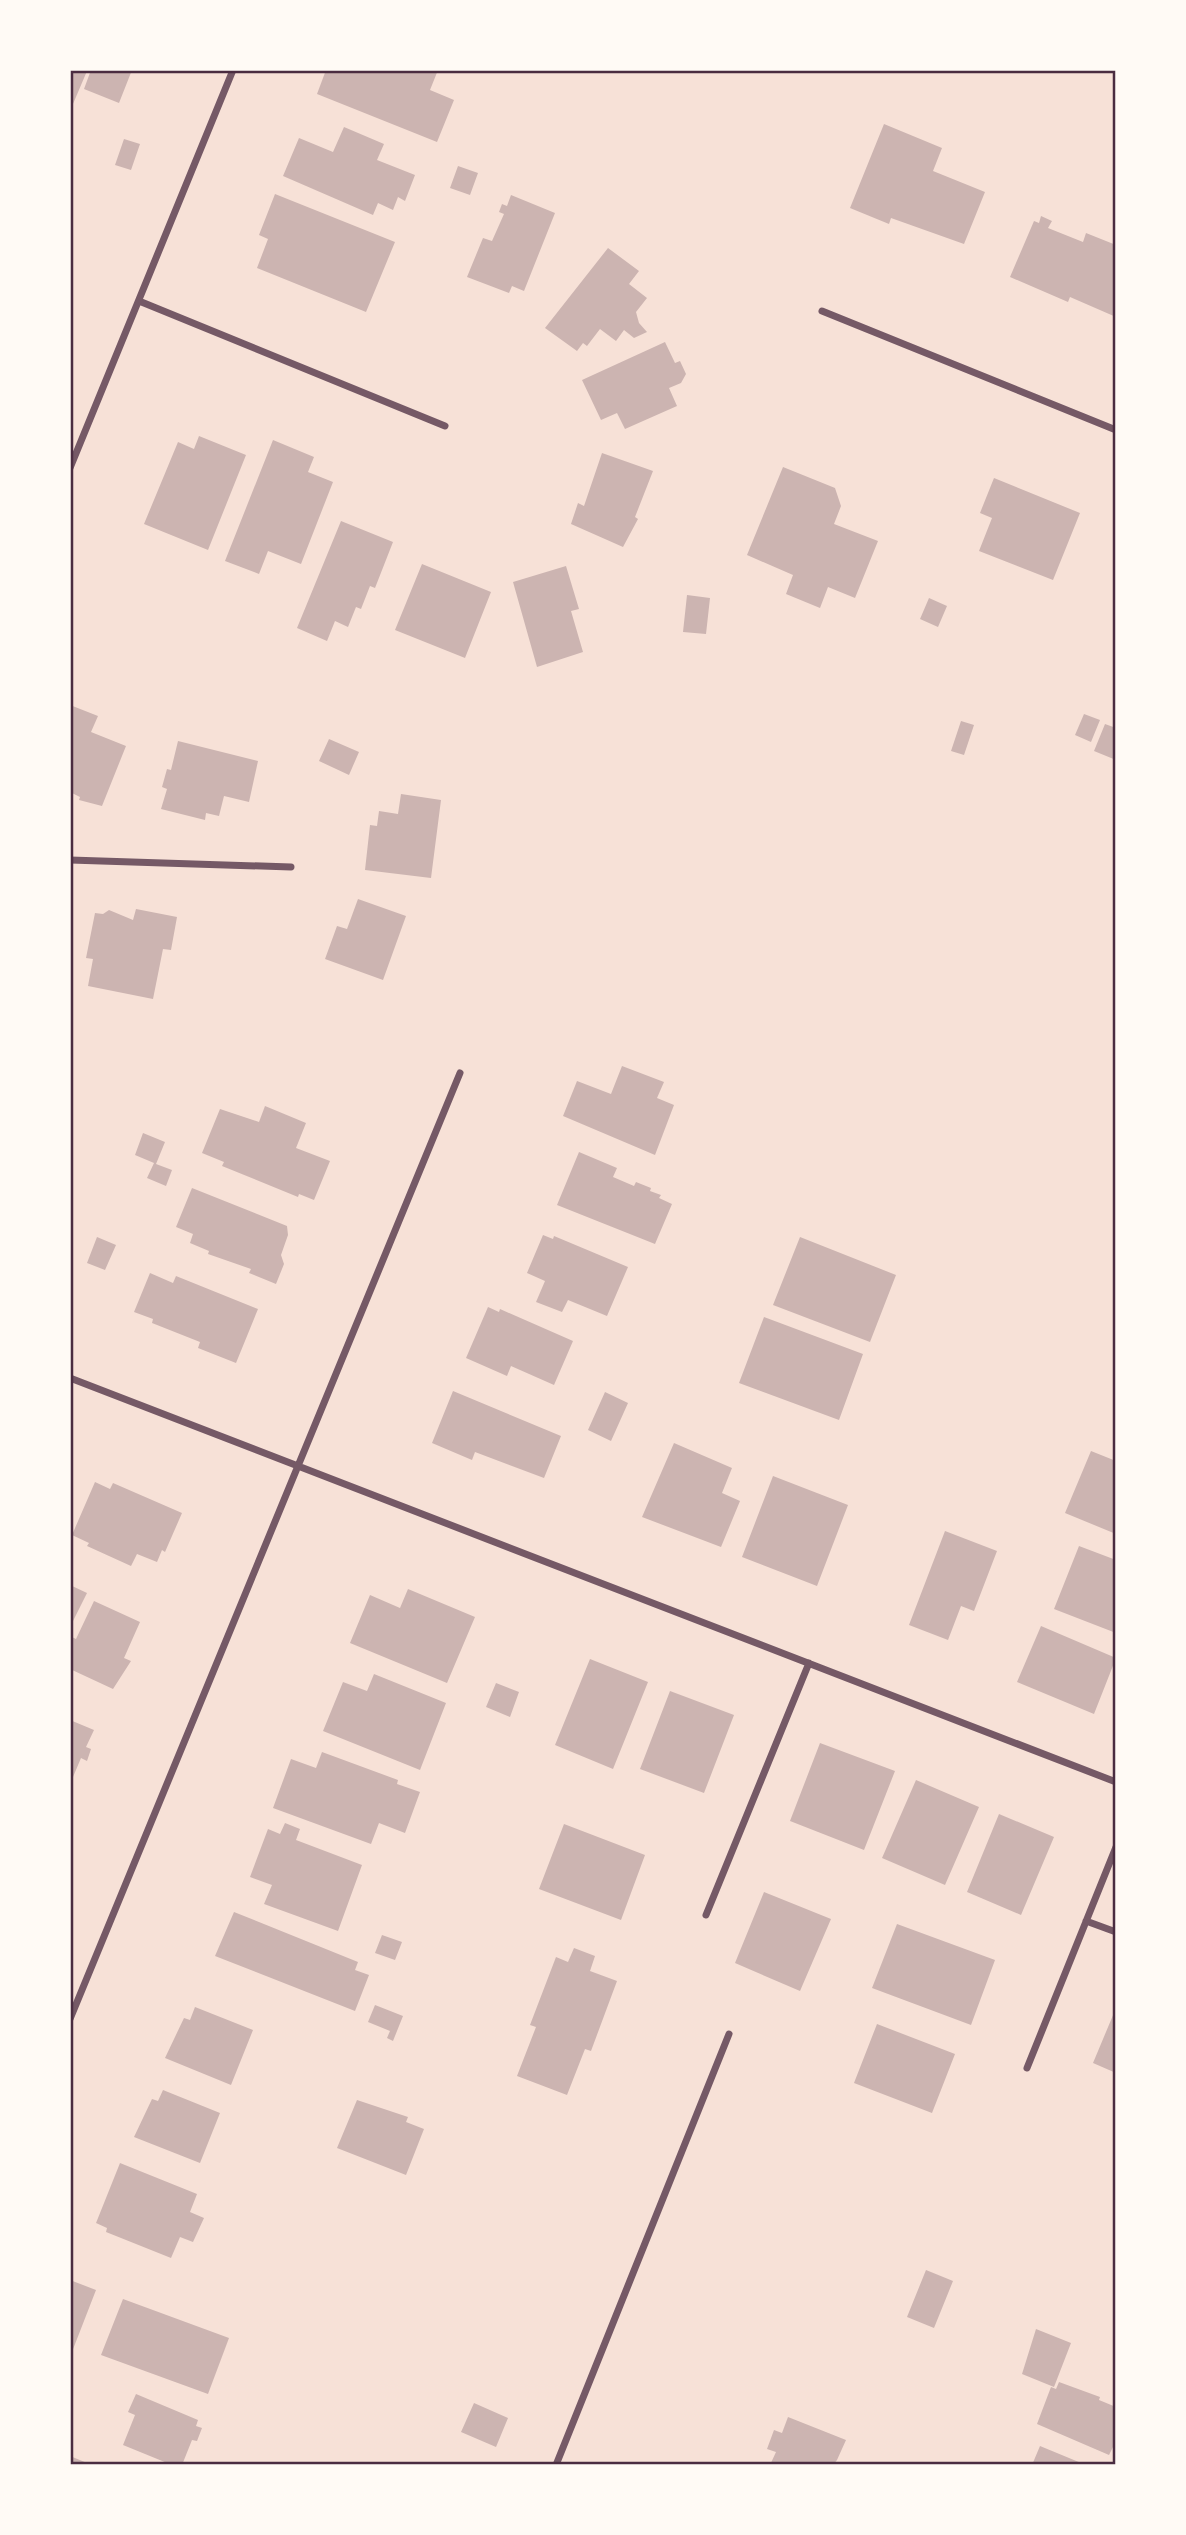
<svg xmlns="http://www.w3.org/2000/svg" width="1186" height="2535" font-family="Bitter,serif">
	<style>
		.building { fill: #ccb4b1 }
		.lines { fill: none; stroke-linecap: round; stroke-linejoin: round }
		.minor { stroke: #755966; stroke-width: 7 }
		.neatline { fill: none; stroke: #4a2c40; stroke-width: 2.5 }
	</style>
	<rect width="100%" height="100%" fill="#f7e1d7"/>
	<path class="building" d="M 70,70 L 87,71 L 70,111 Z
		M 91,70 L 132,70 L 119,103 L 84,89 Z
		M 326,70 L 438,70 L 430,90 L 454,100 L 437,142 L 317,94 Z
		M 884,124 L 942,148 L 933,171 L 985,192 L 964,244 L 891,218 L 889,224 L 850,208 Z
		M 344,127 L 384,144 L 377,160 L 415,175 L 405,201 L 398,197 L 393,210 L 378,203 L 373,215 L 283,176 L 299,138 L 333,152 Z
		M 124,139 L 140,144 L 131,170 L 115,165 Z
		M 458,166 L 478,173 L 470,195 L 450,188 Z
		M 275,194 L 395,242 L 366,312 L 257,268 L 268,239 L 259,235 Z
		M 511,195 L 555,213 L 524,291 L 512,286 L 509,293 L 467,277 L 483,238 L 492,241 L 504,214 L 499,212 L 502,204 L 507,206 Z
		M 1041,216 L 1052,221 L 1048,228 L 1083,242 L 1086,233 L 1116,245 L 1116,317 L 1070,297 L 1068,302 L 1010,277 L 1034,221 L 1039,223 Z
		M 608,248 L 639,271 L 629,284 L 647,298 L 636,312 L 639,323 L 647,332 L 634,338 L 624,330 L 616,341 L 600,329 L 587,346 L 583,343 L 577,351 L 545,328 Z
		M 665,342 L 675,363 L 680,361 L 686,374 L 681,383 L 669,388 L 677,406 L 625,429 L 617,413 L 601,420 L 582,380 Z
		M 199,436 L 246,455 L 208,550 L 144,524 L 178,442 L 194,449 Z
		M 273,440 L 314,457 L 308,472 L 333,482 L 301,564 L 268,551 L 259,574 L 225,561 Z
		M 602,453 L 653,471 L 635,517 L 638,519 L 623,547 L 571,524 L 578,503 L 584,506 Z
		M 783,467 L 835,488 L 841,506 L 834,524 L 878,541 L 855,598 L 828,587 L 820,608 L 786,594 L 793,575 L 747,555 Z
		M 994,478 L 1080,513 L 1053,580 L 979,551 L 992,518 L 980,513 Z
		M 341,521 L 393,542 L 375,588 L 370,586 L 361,609 L 356,607 L 348,627 L 335,621 L 327,641 L 297,628 Z
		M 422,564 L 491,592 L 465,658 L 395,630 Z
		M 566,566 L 579,609 L 571,611 L 583,652 L 537,667 L 513,582 Z
		M 687,595 L 710,598 L 706,634 L 683,632 Z
		M 929,598 L 947,606 L 938,627 L 920,619 Z
		M 70,705 L 98,716 L 91,732 L 126,746 L 102,806 L 79,800 L 80,797 L 70,792 Z
		M 1084,714 L 1100,720 L 1091,742 L 1075,735 Z
		M 961,721 L 974,725 L 964,755 L 951,751 Z
		M 1105,724 L 1116,728 L 1116,760 L 1094,751 Z
		M 329,739 L 359,752 L 349,775 L 319,761 Z
		M 178,741 L 258,761 L 249,802 L 224,796 L 219,816 L 206,813 L 205,820 L 161,809 L 167,789 L 162,787 L 167,769 L 171,770 Z
		M 401,794 L 441,800 L 431,878 L 365,870 L 370,825 L 377,826 L 379,811 L 398,814 Z
		M 358,899 L 406,916 L 383,980 L 325,959 L 337,926 L 347,929 Z
		M 136,909 L 177,917 L 171,950 L 163,949 L 153,999 L 88,986 L 93,959 L 86,958 L 95,913 L 103,914 L 109,910 L 133,920 Z
		M 622,1066 L 664,1082 L 657,1098 L 674,1105 L 655,1155 L 563,1116 L 577,1081 L 611,1094 Z
		M 265,1106 L 306,1123 L 296,1148 L 330,1161 L 314,1200 L 299,1194 L 298,1197 L 222,1166 L 224,1162 L 202,1153 L 220,1109 L 259,1122 Z
		M 143,1133 L 165,1142 L 156,1164 L 172,1170 L 166,1186 L 147,1178 L 154,1163 L 135,1155 Z
		M 579,1152 L 617,1168 L 613,1177 L 634,1186 L 636,1182 L 651,1188 L 650,1191 L 661,1195 L 659,1198 L 672,1204 L 655,1244 L 557,1205 Z
		M 192,1188 L 287,1226 L 288,1235 L 281,1255 L 284,1264 L 276,1284 L 249,1273 L 251,1269 L 208,1254 L 209,1251 L 190,1243 L 193,1234 L 176,1227 Z
		M 543,1235 L 553,1239 L 554,1236 L 628,1267 L 607,1316 L 568,1300 L 562,1312 L 536,1302 L 545,1281 L 527,1273 Z
		M 97,1237 L 116,1245 L 105,1270 L 87,1263 Z
		M 800,1237 L 896,1275 L 870,1342 L 773,1305 Z
		M 150,1273 L 173,1283 L 176,1276 L 258,1309 L 236,1363 L 198,1348 L 200,1342 L 152,1323 L 153,1319 L 134,1312 Z
		M 488,1307 L 499,1312 L 500,1309 L 573,1341 L 554,1385 L 511,1366 L 507,1376 L 466,1358 Z
		M 764,1317 L 863,1354 L 839,1420 L 739,1383 Z
		M 453,1391 L 561,1436 L 544,1478 L 475,1452 L 472,1460 L 432,1443 Z
		M 605,1392 L 628,1403 L 611,1441 L 588,1430 Z
		M 674,1443 L 732,1468 L 722,1493 L 740,1501 L 721,1547 L 642,1517 Z
		M 1091,1451 L 1116,1461 L 1116,1534 L 1065,1513 Z
		M 773,1476 L 848,1505 L 817,1586 L 742,1557 Z
		M 95,1482 L 110,1489 L 113,1483 L 182,1513 L 165,1552 L 162,1550 L 157,1562 L 137,1554 L 131,1566 L 87,1546 L 89,1543 L 72,1535 Z
		M 945,1531 L 997,1551 L 974,1611 L 961,1606 L 948,1640 L 909,1625 Z
		M 1079,1546 L 1116,1560 L 1116,1633 L 1054,1609 Z
		M 70,1585 L 87,1593 L 73,1621 L 70,1620 Z
		M 408,1589 L 475,1617 L 447,1683 L 350,1643 L 370,1595 L 400,1608 Z
		M 94,1601 L 140,1622 L 124,1658 L 131,1661 L 113,1689 L 70,1669 L 70,1636 L 76,1639 Z
		M 1041,1626 L 1116,1658 L 1094,1714 L 1017,1682 Z
		M 590,1659 L 648,1682 L 613,1769 L 555,1745 Z
		M 374,1674 L 446,1703 L 420,1770 L 323,1731 L 343,1682 L 367,1691 Z
		M 496,1683 L 519,1692 L 510,1717 L 486,1707 Z
		M 670,1691 L 734,1715 L 704,1793 L 640,1769 Z
		M 70,1720 L 94,1730 L 86,1747 L 91,1749 L 87,1761 L 81,1758 L 73,1777 L 70,1775 Z
		M 820,1743 L 895,1771 L 864,1850 L 790,1821 Z
		M 322,1752 L 398,1780 L 397,1784 L 420,1792 L 405,1833 L 379,1823 L 371,1844 L 273,1808 L 291,1759 L 316,1768 Z
		M 916,1780 L 979,1807 L 945,1885 L 882,1858 Z
		M 999,1814 L 1054,1837 L 1021,1915 L 967,1892 Z
		M 285,1823 L 300,1829 L 296,1840 L 362,1865 L 338,1931 L 264,1904 L 272,1885 L 250,1877 L 268,1829 L 280,1834 Z
		M 564,1824 L 645,1855 L 621,1920 L 539,1889 Z
		M 764,1892 L 831,1919 L 800,1991 L 735,1963 Z
		M 234,1912 L 358,1962 L 355,1970 L 369,1975 L 355,2011 L 215,1956 Z
		M 897,1924 L 995,1960 L 971,2025 L 872,1988 Z
		M 382,1935 L 402,1942 L 395,1960 L 375,1953 Z
		M 574,1948 L 595,1956 L 590,1971 L 617,1981 L 591,2051 L 585,2049 L 567,2095 L 517,2076 L 536,2027 L 530,2025 L 556,1957 L 568,1962 Z
		M 375,2005 L 403,2016 L 393,2041 L 387,2038 L 390,2031 L 368,2022 Z
		M 195,2007 L 253,2030 L 231,2085 L 165,2058 L 184,2018 L 190,2020 Z
		M 1116,2008 L 1116,2073 L 1093,2063 Z
		M 877,2024 L 955,2054 L 932,2113 L 854,2083 Z
		M 163,2090 L 220,2113 L 200,2163 L 134,2137 L 152,2099 L 158,2101 Z
		M 357,2100 L 408,2117 L 406,2122 L 424,2129 L 406,2175 L 337,2148 Z
		M 120,2163 L 197,2194 L 190,2212 L 204,2218 L 193,2242 L 180,2237 L 171,2258 L 106,2232 L 107,2228 L 96,2223 Z
		M 926,2270 L 953,2281 L 934,2328 L 907,2317 Z
		M 70,2280 L 96,2290 L 70,2357 Z
		M 123,2299 L 229,2338 L 208,2394 L 101,2355 Z
		M 1036,2329 L 1071,2343 L 1054,2387 L 1022,2374 Z
		M 1059,2382 L 1100,2397 L 1099,2400 L 1116,2407 L 1116,2441 L 1109,2455 L 1037,2424 L 1051,2387 L 1056,2389 Z
		M 136,2394 L 198,2420 L 196,2426 L 202,2428 L 197,2441 L 192,2440 L 182,2465 L 172,2465 L 123,2445 L 135,2415 L 128,2412 Z
		M 474,2403 L 508,2418 L 496,2447 L 461,2432 Z
		M 788,2417 L 846,2440 L 837,2460 L 833,2465 L 770,2465 L 776,2452 L 767,2449 L 774,2430 L 782,2433 Z
		M 1040,2446 L 1086,2465 L 1032,2465 Z
		M 70,2456 L 92,2465 L 70,2465 Z"/>
	<g class="lines">
		<path class="minor" d="M 139,301 L 445,426
			M 822,311 L 1116,430
			M 70,468 L 233,70
			M 70,860 L 291,867
			M 70,1378 L 1116,1782
			M 706,1915 L 809,1663
			M 1086,1921 L 1116,1932
			M 70,2019 L 460,1073
			M 1027,2068 L 1116,1847
			M 556,2465 L 729,2034"/>
	</g>
	<rect width="1186" height="2535" fill="none" stroke="#fffaf5" stroke-width="144"/>
	<rect x="72" y="72" width="1042" height="2391" class="neatline"/>
</svg>
